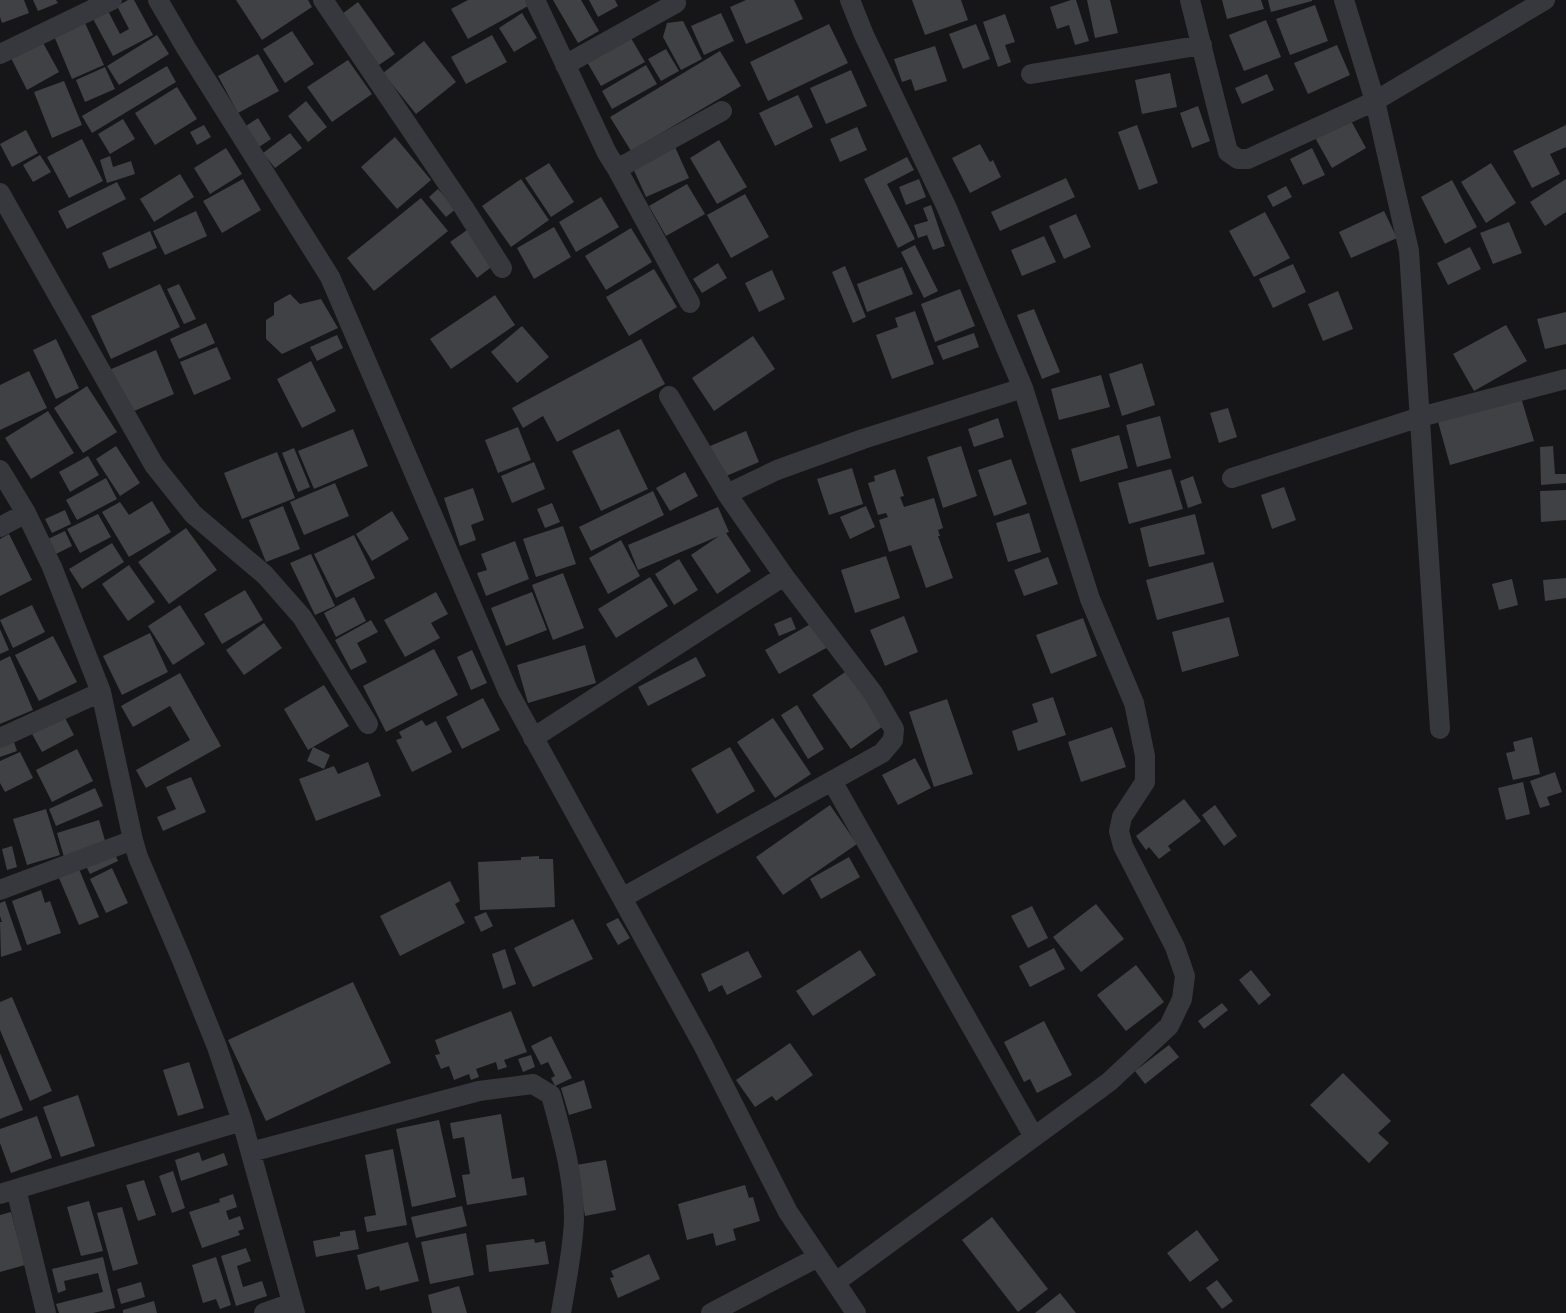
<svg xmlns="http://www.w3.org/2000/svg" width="1566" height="1313" font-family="'PT Sans',sans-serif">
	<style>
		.building { fill: #404145 }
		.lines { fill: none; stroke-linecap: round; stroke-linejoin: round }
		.minor { stroke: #37383d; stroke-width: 20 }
	</style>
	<rect width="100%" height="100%" fill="#161618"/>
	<path class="building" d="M 0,0 L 24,0 L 29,13 L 2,23 L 0,17 Z
		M 33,0 L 56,0 L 58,3 L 38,11 Z
		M 128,0 L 134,0 L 153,35 L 113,56 L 92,17 L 107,9 L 120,34 L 129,29 L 117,6 Z
		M 236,0 L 308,0 L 312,7 L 262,40 Z
		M 468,0 L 525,0 L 528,6 L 468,39 L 451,9 Z
		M 553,0 L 581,0 L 599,31 L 578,43 Z
		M 589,0 L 615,0 L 618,6 L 598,17 Z
		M 746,0 L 794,0 L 803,19 L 746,44 L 730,7 Z
		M 912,0 L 961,0 L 968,20 L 925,35 Z
		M 1071,0 L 1076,0 L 1089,41 L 1075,45 L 1069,25 L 1057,29 L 1050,7 Z
		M 1087,0 L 1110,0 L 1118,33 L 1095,38 Z
		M 1222,0 L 1261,0 L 1264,9 L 1227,19 Z
		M 1268,0 L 1312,0 L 1312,1 L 1271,12 Z
		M 358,2 L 395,54 L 379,65 L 342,14 Z
		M 1315,5 L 1328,41 L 1290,55 L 1276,19 Z
		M 522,13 L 537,38 L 514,52 L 499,28 Z
		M 721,13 L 734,41 L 704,55 L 691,26 Z
		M 1005,14 L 1015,42 L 1005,45 L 1011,62 L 998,67 L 983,22 Z
		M 1266,20 L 1281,57 L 1244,71 L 1229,35 Z
		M 683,21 L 702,59 L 681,70 L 663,37 L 667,23 Z
		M 85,23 L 104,65 L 72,79 L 54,36 Z
		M 829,24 L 848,63 L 768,101 L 750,62 Z
		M 976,24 L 990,59 L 963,69 L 949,34 Z
		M 292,31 L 314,64 L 285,83 L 263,49 Z
		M 157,35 L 169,54 L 119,85 L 107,66 Z
		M 492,35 L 507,62 L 466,84 L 451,57 Z
		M 631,38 L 645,62 L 601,86 L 587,62 Z
		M 42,41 L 59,72 L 27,90 L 11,58 Z
		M 424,41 L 456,82 L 416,114 L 383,73 Z
		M 1337,45 L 1350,75 L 1308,94 L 1294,63 Z
		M 935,46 L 947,81 L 915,91 L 911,79 L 902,82 L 894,59 Z
		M 666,49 L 679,71 L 661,81 L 648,59 Z
		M 720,51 L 741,86 L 631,151 L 610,117 Z
		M 258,54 L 279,91 L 238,113 L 218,76 Z
		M 348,60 L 372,94 L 332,122 L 307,87 Z
		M 646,65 L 657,84 L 612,109 L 602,91 Z
		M 167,66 L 176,82 L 92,133 L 82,116 Z
		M 105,67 L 115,89 L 85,102 L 76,80 Z
		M 851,70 L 867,106 L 826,124 L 810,88 Z
		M 1170,73 L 1177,107 L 1142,114 L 1135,80 Z
		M 1267,74 L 1274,90 L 1242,104 L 1235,88 Z
		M 64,81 L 82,125 L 52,138 L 34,92 Z
		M 177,87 L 197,119 L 155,145 L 135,113 Z
		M 798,95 L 813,127 L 775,146 L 759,113 Z
		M 306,101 L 327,127 L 308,142 L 288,116 Z
		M 1198,106 L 1210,141 L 1192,148 L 1180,113 Z
		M 1349,117 L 1366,148 L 1332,168 L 1314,136 Z
		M 258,118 L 271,139 L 259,147 L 246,126 Z
		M 123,119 L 135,139 L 110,154 L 98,134 Z
		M 204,125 L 211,137 L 197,145 L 190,132 Z
		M 1137,125 L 1158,183 L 1139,190 L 1118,132 Z
		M 1566,125 L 1566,147 L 1550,154 L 1560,174 L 1532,188 L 1513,151 Z
		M 857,127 L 867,150 L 840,162 L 830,139 Z
		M 26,130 L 38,153 L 12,167 L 0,144 Z
		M 290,133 L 302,148 L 275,168 L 263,153 Z
		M 395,137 L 431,180 L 397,209 L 361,167 Z
		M 82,139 L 103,181 L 69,198 L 47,157 Z
		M 719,140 L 747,187 L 717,204 L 690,158 Z
		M 980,144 L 990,162 L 993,160 L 1001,177 L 970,193 L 952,158 Z
		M 675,147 L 689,178 L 646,197 L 632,166 Z
		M 226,148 L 242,174 L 210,194 L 194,168 Z
		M 1312,148 L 1325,175 L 1303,185 L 1290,159 Z
		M 40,155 L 51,172 L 33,182 L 23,165 Z
		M 110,156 L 113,167 L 131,161 L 135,174 L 107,183 L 100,160 Z
		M 907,157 L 914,170 L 887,184 L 915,239 L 898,248 L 864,179 Z
		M 549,163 L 574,202 L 551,217 L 525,178 Z
		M 1491,163 L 1516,203 L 1486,223 L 1461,182 Z
		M 180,174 L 194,197 L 154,222 L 140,199 Z
		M 1066,178 L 1075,197 L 1000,231 L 991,212 Z
		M 243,179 L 261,210 L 222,233 L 203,201 Z
		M 521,179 L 549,220 L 511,247 L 482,206 Z
		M 919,179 L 926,197 L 906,205 L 899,187 Z
		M 1566,179 L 1566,212 L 1545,226 L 1530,202 Z
		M 1452,180 L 1477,227 L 1445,244 L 1421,197 Z
		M 117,182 L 126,199 L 67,229 L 58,211 Z
		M 687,184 L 705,214 L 666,236 L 649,206 Z
		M 1286,186 L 1292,197 L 1273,207 L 1267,196 Z
		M 438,189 L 456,209 L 446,217 L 429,197 Z
		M 745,194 L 769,237 L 731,258 L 707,215 Z
		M 601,197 L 619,227 L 576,252 L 559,222 Z
		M 421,198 L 448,231 L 374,291 L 347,258 Z
		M 931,205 L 945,246 L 933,250 L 927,235 L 918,238 L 914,225 L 928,221 L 923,208 Z
		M 196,211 L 207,236 L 165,255 L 153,231 Z
		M 1384,211 L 1397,238 L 1351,258 L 1339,232 Z
		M 1265,212 L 1290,258 L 1254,277 L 1229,231 Z
		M 1076,214 L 1091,247 L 1064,259 L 1049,226 Z
		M 1509,222 L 1522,253 L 1493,264 L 1480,233 Z
		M 554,227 L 571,257 L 534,279 L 517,248 Z
		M 631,228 L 652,262 L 606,290 L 585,256 Z
		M 467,230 L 494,265 L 477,278 L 450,242 Z
		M 150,231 L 157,248 L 109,269 L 102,253 Z
		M 1044,236 L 1056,262 L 1022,276 L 1011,250 Z
		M 915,245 L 938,291 L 924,298 L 901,252 Z
		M 1470,247 L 1481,269 L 1448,285 L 1437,263 Z
		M 718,263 L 727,278 L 702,293 L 693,279 Z
		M 1293,264 L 1306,292 L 1273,308 L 1259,279 Z
		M 845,266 L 866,317 L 853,323 L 832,272 Z
		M 902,267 L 913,294 L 867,312 L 857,284 Z
		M 654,269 L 677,307 L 629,336 L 606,297 Z
		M 772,270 L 785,299 L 759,312 L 745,283 Z
		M 160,284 L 180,327 L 111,359 L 91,316 Z
		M 179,284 L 196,319 L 184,324 L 167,289 Z
		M 960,289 L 975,326 L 935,342 L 921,304 Z
		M 1338,291 L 1353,329 L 1323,341 L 1308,304 Z
		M 290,294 L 300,304 L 321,299 L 338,328 L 282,354 L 266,339 L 266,320 L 274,315 L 274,303 Z
		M 495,295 L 515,325 L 451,369 L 430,339 Z
		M 1034,309 L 1060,372 L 1042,379 L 1017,315 Z
		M 915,311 L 934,364 L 892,379 L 876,335 L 898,327 L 895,318 Z
		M 1566,312 L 1566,344 L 1545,349 L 1537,319 Z
		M 206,323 L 215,343 L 179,359 L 170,339 Z
		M 1506,325 L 1527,361 L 1474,391 L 1453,354 Z
		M 522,326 L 549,357 L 517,383 L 491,352 Z
		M 974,333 L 979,347 L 943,360 L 937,346 Z
		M 337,335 L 343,348 L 317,361 L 310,347 Z
		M 753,336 L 775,369 L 714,411 L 692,378 Z
		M 56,339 L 79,388 L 56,399 L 33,350 Z
		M 641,339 L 665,384 L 557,442 L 543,416 L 523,428 L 512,408 Z
		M 217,347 L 231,379 L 194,395 L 180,362 Z
		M 156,350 L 174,394 L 127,414 L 109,370 Z
		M 311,361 L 336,411 L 302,428 L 277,379 Z
		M 1142,363 L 1155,405 L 1122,416 L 1109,374 Z
		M 29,371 L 47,408 L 0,430 L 0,385 Z
		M 1101,375 L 1110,407 L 1059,420 L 1051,389 Z
		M 87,386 L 117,432 L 83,453 L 54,408 Z
		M 1520,394 L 1534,441 L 1450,465 L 1437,418 Z
		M 1228,408 L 1237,437 L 1219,443 L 1210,413 Z
		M 48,411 L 74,453 L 31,479 L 5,438 Z
		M 1160,416 L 1171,458 L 1137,467 L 1126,425 Z
		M 998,418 L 1004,437 L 974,447 L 968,429 Z
		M 518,427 L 531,460 L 498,473 L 485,440 Z
		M 353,429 L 368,466 L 314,489 L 298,451 Z
		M 619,429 L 648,489 L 601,511 L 572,451 Z
		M 746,431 L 759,462 L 724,477 L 710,446 Z
		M 1119,435 L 1128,468 L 1080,482 L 1071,449 Z
		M 116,446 L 140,483 L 120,496 L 96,459 Z
		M 961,446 L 977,496 L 943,508 L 927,457 Z
		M 1553,446 L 1555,474 L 1566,474 L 1566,483 L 1541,485 L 1540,447 Z
		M 294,448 L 310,487 L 298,492 L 282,453 Z
		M 277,452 L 295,498 L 242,519 L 224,473 Z
		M 88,456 L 99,475 L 70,492 L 59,472 Z
		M 1011,459 L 1027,504 L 994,516 L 978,470 Z
		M 534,462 L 545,489 L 512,503 L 501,476 Z
		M 852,468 L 863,504 L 829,515 L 817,479 Z
		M 895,469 L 904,496 L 900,497 L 904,507 L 934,498 L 943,528 L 938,530 L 940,536 L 938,536 L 953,578 L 926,588 L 911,545 L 889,552 L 879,520 L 888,517 L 886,513 L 878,515 L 868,483 L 875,481 L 874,476 Z
		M 1171,469 L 1183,509 L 1129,524 L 1118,483 Z
		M 685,472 L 698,496 L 670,511 L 656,488 Z
		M 1193,476 L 1202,503 L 1188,508 L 1180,481 Z
		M 106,478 L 117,499 L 77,520 L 66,500 Z
		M 335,483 L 349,516 L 304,535 L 290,502 Z
		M 1284,487 L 1296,520 L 1272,529 L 1261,495 Z
		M 473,488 L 484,520 L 471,525 L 476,540 L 460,546 L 444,498 Z
		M 1566,490 L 1566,520 L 1541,522 L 1540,491 Z
		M 653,491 L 664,515 L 591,551 L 579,527 Z
		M 152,501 L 171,532 L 129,557 L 102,512 L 120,502 L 129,515 Z
		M 552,503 L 560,522 L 545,528 L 537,509 Z
		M 283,506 L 300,549 L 266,562 L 249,520 Z
		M 866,506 L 875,527 L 850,539 L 840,517 Z
		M 718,507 L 729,532 L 726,533 L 751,571 L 717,594 L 691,555 L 719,536 L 638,570 L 628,545 Z
		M 65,510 L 71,524 L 52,533 L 45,519 Z
		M 392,511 L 409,539 L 372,561 L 356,534 Z
		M 1029,513 L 1041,552 L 1008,562 L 996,523 Z
		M 98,514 L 111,537 L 80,553 L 67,529 Z
		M 1195,514 L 1205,554 L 1149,567 L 1140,528 Z
		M 563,526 L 576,564 L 536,577 L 523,539 Z
		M 186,528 L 217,570 L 169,604 L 138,562 Z
		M 65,531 L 72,546 L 56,554 L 48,539 Z
		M 9,534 L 32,580 L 0,596 L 0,539 Z
		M 354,535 L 375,578 L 336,598 L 314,554 Z
		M 621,540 L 640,576 L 608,594 L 589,558 Z
		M 515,541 L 529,579 L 486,596 L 477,573 L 487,570 L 481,554 Z
		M 112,543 L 124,562 L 82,589 L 69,569 Z
		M 311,554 L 335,606 L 315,615 L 290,563 Z
		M 886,556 L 900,598 L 855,613 L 841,570 Z
		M 1048,557 L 1058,584 L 1024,596 L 1014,570 Z
		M 679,559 L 698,590 L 674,605 L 655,574 Z
		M 1213,562 L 1224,602 L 1157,620 L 1146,580 Z
		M 129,565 L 155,602 L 128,621 L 102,584 Z
		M 563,573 L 584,628 L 553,640 L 532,585 Z
		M 650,577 L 668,606 L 616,638 L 598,609 Z
		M 1566,578 L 1566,598 L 1545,601 L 1543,580 Z
		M 1512,579 L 1518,605 L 1499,610 L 1492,584 Z
		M 245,590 L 263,620 L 222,644 L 204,614 Z
		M 436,592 L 448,614 L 431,623 L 440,638 L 405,657 L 384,620 Z
		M 532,592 L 547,630 L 506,646 L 491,608 Z
		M 354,597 L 366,621 L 336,637 L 324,613 Z
		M 32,605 L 45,632 L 13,648 L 0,620 Z
		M 180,605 L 205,644 L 173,665 L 148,626 Z
		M 904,616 L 918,652 L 885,666 L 870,630 Z
		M 791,617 L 796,629 L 779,636 L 774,624 Z
		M 1229,617 L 1239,656 L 1182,672 L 1172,632 Z
		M 1083,618 L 1097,656 L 1051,674 L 1036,635 Z
		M 371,620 L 378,632 L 357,643 L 367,662 L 351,670 L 335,640 Z
		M 814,622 L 828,647 L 779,674 L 765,650 Z
		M 264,623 L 282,648 L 244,675 L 226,650 Z
		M 0,629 L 9,650 L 0,654 Z
		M 150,633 L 168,672 L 122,695 L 103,656 Z
		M 53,636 L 77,682 L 39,701 L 15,655 Z
		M 585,645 L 596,683 L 528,703 L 517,665 Z
		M 434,649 L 458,695 L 386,732 L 363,686 Z
		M 472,650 L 487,683 L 471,690 L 457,657 Z
		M 10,656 L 33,710 L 0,724 L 0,661 Z
		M 696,657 L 706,676 L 648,706 L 638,687 Z
		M 848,670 L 886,724 L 851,749 L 812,695 Z
		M 180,673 L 221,746 L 146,788 L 136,770 L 190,740 L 170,706 L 133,727 L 121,706 Z
		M 324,685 L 349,726 L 308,750 L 284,709 Z
		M 1053,697 L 1066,735 L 1018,751 L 1012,731 L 1038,722 L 1032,704 Z
		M 483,698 L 500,730 L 462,749 L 446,717 Z
		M 947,699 L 973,774 L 934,787 L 909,712 Z
		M 797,705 L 824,749 L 808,759 L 781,715 Z
		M 64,716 L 74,735 L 42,752 L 32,734 Z
		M 773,718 L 811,774 L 775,798 L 737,742 Z
		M 422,720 L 426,726 L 436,721 L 452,752 L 412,772 L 396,740 L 402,738 L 399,732 Z
		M 1112,727 L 1126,767 L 1081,782 L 1068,742 Z
		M 1532,737 L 1540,774 L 1513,780 L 1506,753 L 1515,751 L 1513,742 Z
		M 14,742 L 17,751 L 0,757 L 0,747 Z
		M 313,747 L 330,755 L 324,769 L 307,761 Z
		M 730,747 L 755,791 L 717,814 L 691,769 Z
		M 77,749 L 93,781 L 52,802 L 36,770 Z
		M 20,752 L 33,778 L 5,792 L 0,783 L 0,761 Z
		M 915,758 L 931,788 L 898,805 L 882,775 Z
		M 368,762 L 381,796 L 316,821 L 299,779 L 334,766 L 338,774 Z
		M 1555,772 L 1562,792 L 1547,797 L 1550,805 L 1540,808 L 1530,781 Z
		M 191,777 L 206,812 L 163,831 L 157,817 L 176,809 L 166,787 Z
		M 1523,782 L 1530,814 L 1506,820 L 1498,788 Z
		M 95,788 L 103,806 L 56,826 L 49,809 Z
		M 1184,799 L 1201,821 L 1168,846 L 1171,850 L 1159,859 L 1149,847 L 1146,850 L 1136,836 Z
		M 830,805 L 857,844 L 783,895 L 756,857 Z
		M 1215,805 L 1237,836 L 1224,846 L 1202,815 Z
		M 46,809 L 60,855 L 27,865 L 13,819 Z
		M 99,820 L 106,844 L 64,857 L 57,833 Z
		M 12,846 L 17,867 L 7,870 L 2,849 Z
		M 113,850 L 118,861 L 90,874 L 85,864 Z
		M 539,856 L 539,859 L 553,859 L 555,907 L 480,910 L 478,862 L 521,860 L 521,857 Z
		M 849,857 L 860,877 L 821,899 L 810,879 Z
		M 112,868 L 128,903 L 106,913 L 90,879 Z
		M 79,869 L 99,917 L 79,925 L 59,878 Z
		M 450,881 L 460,901 L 455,904 L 465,923 L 400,956 L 380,916 Z
		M 41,890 L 45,903 L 50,901 L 61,933 L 27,945 L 12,901 Z
		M 5,901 L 22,950 L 1,957 L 0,922 L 2,922 L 0,916 L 0,903 Z
		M 1096,904 L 1124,939 L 1081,972 L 1053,937 Z
		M 1032,906 L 1048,938 L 1028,948 L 1011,916 Z
		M 486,912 L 493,926 L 481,932 L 474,917 Z
		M 618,918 L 630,938 L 618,945 L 606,924 Z
		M 573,919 L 593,959 L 533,987 L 514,948 Z
		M 1054,948 L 1065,969 L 1030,987 L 1019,966 Z
		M 505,949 L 516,984 L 503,989 L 492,954 Z
		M 860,950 L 876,975 L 813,1016 L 796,991 Z
		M 748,951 L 762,977 L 727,995 L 722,985 L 709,992 L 701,974 Z
		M 1136,965 L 1164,1002 L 1126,1031 L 1097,995 Z
		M 1251,970 L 1271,995 L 1259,1005 L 1239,980 Z
		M 353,982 L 391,1063 L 266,1121 L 228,1040 Z
		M 12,997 L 52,1091 L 30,1101 L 0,1030 L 0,1002 Z
		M 1222,1003 L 1228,1010 L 1204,1029 L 1198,1021 Z
		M 511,1011 L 527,1052 L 504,1060 L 507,1067 L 498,1070 L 496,1062 L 476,1069 L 479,1077 L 471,1080 L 469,1074 L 454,1080 L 449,1066 L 441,1069 L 435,1055 L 440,1054 L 435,1040 Z
		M 1044,1021 L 1072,1075 L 1037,1093 L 1030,1079 L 1024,1082 L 1004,1042 Z
		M 551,1036 L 572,1078 L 555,1086 L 551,1078 L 555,1076 L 548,1062 L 541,1065 L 531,1046 Z
		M 790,1043 L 813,1075 L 776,1101 L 772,1096 L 755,1107 L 736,1080 Z
		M 1169,1045 L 1179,1057 L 1145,1084 L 1135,1071 Z
		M 0,1053 L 23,1110 L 0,1119 Z
		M 531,1055 L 535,1067 L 523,1072 L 518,1059 Z
		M 189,1062 L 204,1108 L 178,1116 L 163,1070 Z
		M 1343,1073 L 1391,1121 L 1378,1133 L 1389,1143 L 1369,1163 L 1310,1105 Z
		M 584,1080 L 592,1108 L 569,1115 L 561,1088 Z
		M 78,1095 L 95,1146 L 61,1157 L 43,1107 Z
		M 501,1114 L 512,1179 L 524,1177 L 527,1195 L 467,1205 L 462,1175 L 470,1174 L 464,1137 L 453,1139 L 450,1123 Z
		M 37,1116 L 52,1158 L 11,1173 L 0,1143 L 0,1129 Z
		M 439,1120 L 456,1197 L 412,1207 L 396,1129 Z
		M 393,1149 L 407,1225 L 367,1232 L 364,1217 L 376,1215 L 365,1155 Z
		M 199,1152 L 202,1161 L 224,1153 L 228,1165 L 181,1181 L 175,1160 Z
		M 606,1160 L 616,1210 L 585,1216 L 576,1165 Z
		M 173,1171 L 185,1208 L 172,1213 L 159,1176 Z
		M 144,1180 L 156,1215 L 138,1221 L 126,1185 Z
		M 745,1185 L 749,1198 L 753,1197 L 760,1221 L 733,1229 L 736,1240 L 716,1246 L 713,1233 L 687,1240 L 678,1204 Z
		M 233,1194 L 237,1207 L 226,1211 L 229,1220 L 240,1216 L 244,1229 L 238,1231 L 240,1235 L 202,1248 L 189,1212 L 220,1202 L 219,1199 Z
		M 89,1201 L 103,1251 L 81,1256 L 67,1207 Z
		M 462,1206 L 467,1226 L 416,1238 L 411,1217 Z
		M 122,1207 L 138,1264 L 113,1271 L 97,1213 Z
		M 11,1212 L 25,1265 L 0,1272 L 0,1215 Z
		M 992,1217 L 1048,1289 L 1018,1312 L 962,1240 Z
		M 355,1230 L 359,1249 L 316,1257 L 313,1241 L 340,1236 L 340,1232 Z
		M 1197,1230 L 1219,1260 L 1190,1282 L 1167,1253 Z
		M 466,1233 L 474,1275 L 430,1284 L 421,1242 Z
		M 534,1239 L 535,1243 L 545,1241 L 549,1264 L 489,1272 L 486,1245 Z
		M 408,1242 L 419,1281 L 380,1291 L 379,1286 L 366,1290 L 357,1255 Z
		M 246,1248 L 251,1261 L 237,1266 L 243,1287 L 262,1281 L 267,1296 L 236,1306 L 221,1256 Z
		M 649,1254 L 660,1279 L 618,1298 L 610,1278 L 614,1277 L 611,1271 Z
		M 103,1257 L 115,1308 L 93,1313 L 59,1313 L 56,1304 L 103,1292 L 98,1273 L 64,1281 L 66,1290 L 58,1293 L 52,1269 Z
		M 216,1257 L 231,1305 L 220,1309 L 216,1299 L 203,1303 L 192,1265 Z
		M 1217,1280 L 1233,1301 L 1222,1309 L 1206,1288 Z
		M 141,1282 L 145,1297 L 121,1304 L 117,1289 Z
		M 459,1286 L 467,1313 L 432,1313 L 428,1295 Z
		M 1060,1293 L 1076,1313 L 1035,1313 Z
		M 154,1301 L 157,1313 L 123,1313 L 123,1310 Z"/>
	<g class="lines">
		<path class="minor" d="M 158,0 L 186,48 L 330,277 L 508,691 L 703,1045 L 788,1212 L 856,1313
			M 323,0 L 464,208 L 502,268
			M 535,0 L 607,153 L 617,169 L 690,303
			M 1190,0 L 1228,152 L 1238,159 L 1248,159 L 1375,101 L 1545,0
			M 1344,0 L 1375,101 L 1409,251 L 1440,729
			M 0,54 L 112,0
			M 565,65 L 676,3
			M 1031,74 L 1202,45
			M 617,169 L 722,111
			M 0,193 L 154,465 L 193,514 L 265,575 L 302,617 L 368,724
			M 0,470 L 26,513 L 52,567 L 101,692 L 133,840 L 138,857 L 182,960 L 217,1047 L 242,1121 L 295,1313
			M 1232,478 L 1420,417 L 1566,379
			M 727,494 L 777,470 L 863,439 L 1023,388
			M 0,527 L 26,513
			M 0,738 L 101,692
			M 533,738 L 784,576
			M 832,781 L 1034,1137
			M 0,890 L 133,840
			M 622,898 L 882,753 L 893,740 L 894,729 L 873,693 L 784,576 L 727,494 L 669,396
			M 251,1152 L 479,1091 L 533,1084 L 551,1095 C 562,1135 574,1177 574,1219 C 573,1250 566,1282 561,1313
			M 16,1189 L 46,1313
			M 0,1194 L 242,1121
			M 836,1282 L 1109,1082 L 1169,1026 L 1182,999 L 1185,976 L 1175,947 L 1123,846 L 1119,831 L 1122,817 L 1145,782 L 1145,756 L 1134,703 L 1090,599 L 1023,388 L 946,206 L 864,35 L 850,0
			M 264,1313 L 292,1303
			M 711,1313 L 818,1257"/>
	</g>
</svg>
